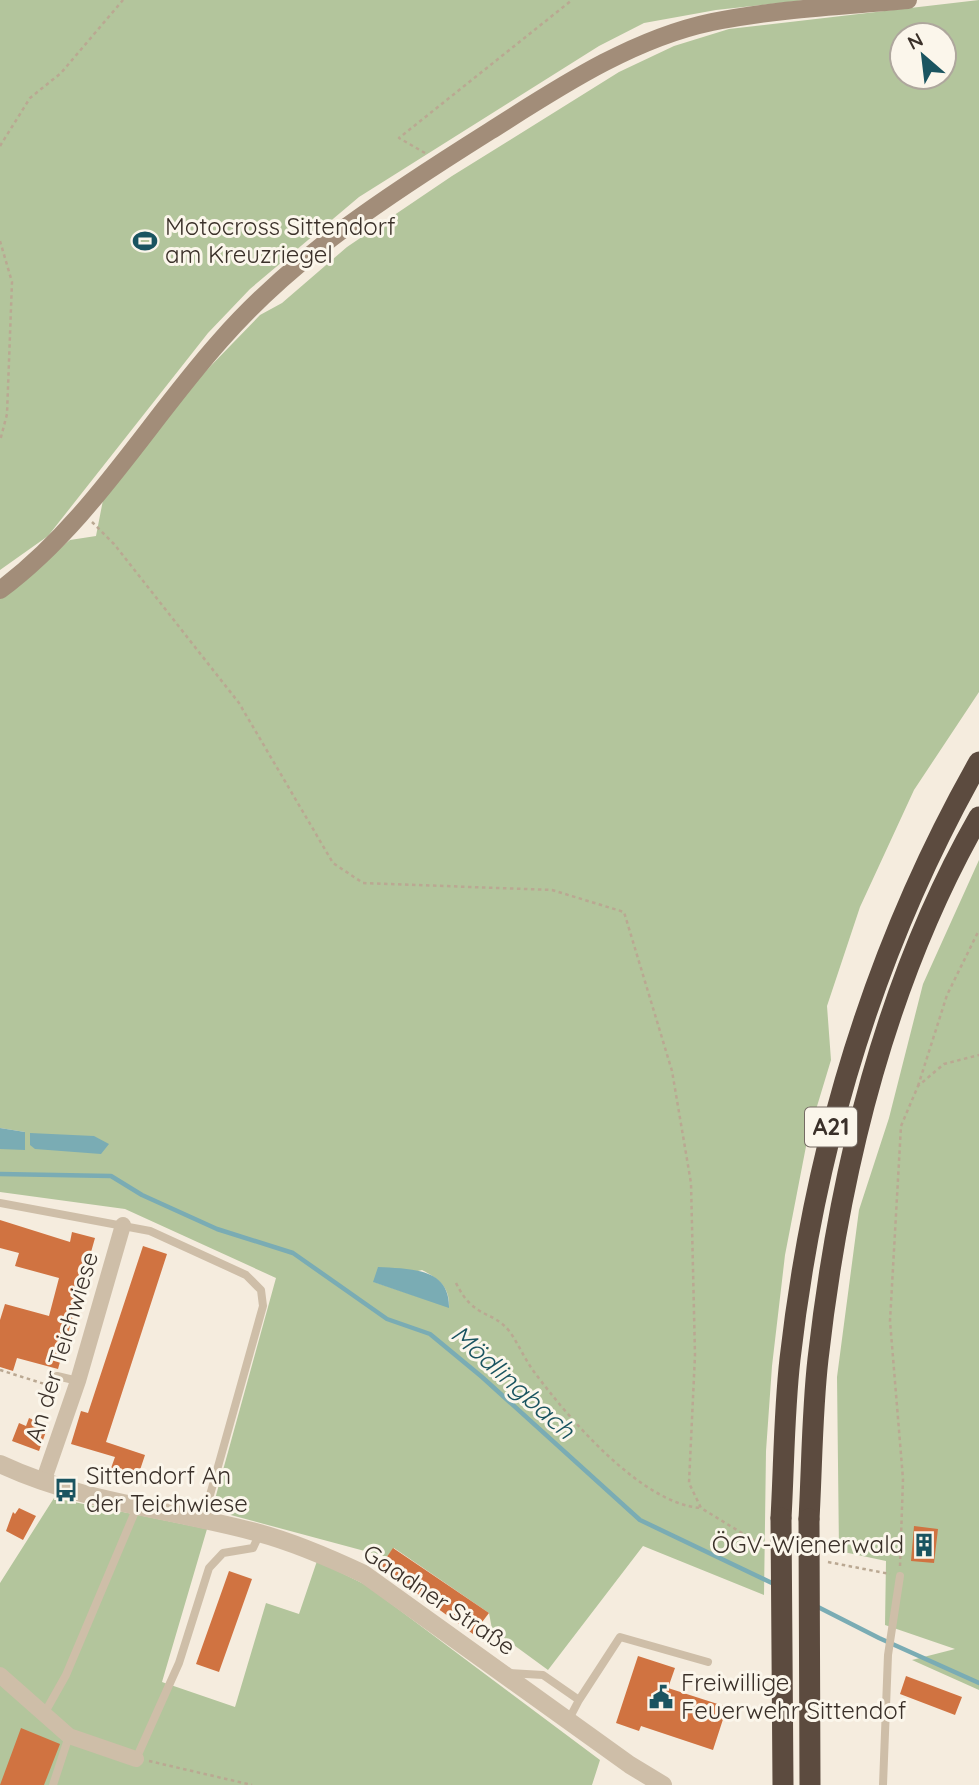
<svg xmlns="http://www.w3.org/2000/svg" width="979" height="1785" font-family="Quicksand,sans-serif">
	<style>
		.green { fill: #b3c59c; fill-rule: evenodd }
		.water { fill: #7aacb4 }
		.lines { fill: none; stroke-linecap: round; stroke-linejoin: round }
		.stream { stroke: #7aacb4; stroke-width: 4.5 }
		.building { fill: #d07341 }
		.path { stroke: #baa892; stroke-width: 2.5; stroke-dasharray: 3.5 3.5; stroke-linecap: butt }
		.service { stroke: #cebea8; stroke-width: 8 }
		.minor { stroke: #cebea8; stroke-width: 16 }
		.tertiary { stroke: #cebea8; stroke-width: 18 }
		.secondary { stroke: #a28d79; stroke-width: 18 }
		.motorway { stroke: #5c4b3f; stroke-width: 21 }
		.motorway-bridge { stroke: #5c4b3f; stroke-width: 21 }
		.labels { text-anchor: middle; stroke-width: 6; stroke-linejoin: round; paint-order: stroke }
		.shield { fill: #fbf6eb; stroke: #746b63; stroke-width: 2 }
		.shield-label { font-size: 23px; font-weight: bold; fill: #3a3029 }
		.poi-label { font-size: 24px; fill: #3a3029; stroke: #fbf6eb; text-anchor: start }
		.street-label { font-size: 24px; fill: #3a3029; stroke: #fbf6eb }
		.water-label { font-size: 26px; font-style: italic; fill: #1a5460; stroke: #fbf6eb }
	</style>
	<rect width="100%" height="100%" fill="#f5ecde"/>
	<path class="green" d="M 0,0 L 806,0 L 716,10 L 644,23 L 599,46 L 359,197 L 250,289 L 208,333 L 48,536 L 0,570 Z
		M 979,0 L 979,692 L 914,790 L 860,907 L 827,1006 L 831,1060 L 808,1136 L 785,1255 L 772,1366 L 766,1451 L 764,1595 L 643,1546 L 548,1670 L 492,1629 L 489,1613 L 394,1548 L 387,1557 L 212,1510 L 276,1278 L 125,1209 L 0,1192 L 0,1149 L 25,1149 L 25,1132 L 0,1128 L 0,597 L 70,540 L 96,536 L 103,500 L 199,378 L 260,315 L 282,303 L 347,247 L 452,176 L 619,72 L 674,46 L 729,29 ZM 902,35 L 944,35 L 944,77 L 902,77 ZM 422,1270 C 439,1279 450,1287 449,1307 L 374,1282 Z
		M 979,860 L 979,1690 L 912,1660 L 955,1649 L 885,1625 L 886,1561 L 839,1551 L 837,1377 L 859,1210 L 889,1118 L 923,984 Z
		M 54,1498 L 207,1529 L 162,1682 L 235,1707 L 266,1603 L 299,1614 L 317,1561 L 366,1585 L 600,1760 L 592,1785 L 0,1785 L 0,1583 Z"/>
	<path class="water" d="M 0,1128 L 25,1132 L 25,1150 L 0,1149 Z
		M 30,1133 L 94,1136 L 109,1144 L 101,1154 L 35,1149 L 30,1145 Z
		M 378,1267 C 409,1269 450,1267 449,1308 L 373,1282 Z"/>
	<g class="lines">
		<path class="stream" d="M 0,1174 L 111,1176 L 142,1195 L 217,1229 L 293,1253 L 387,1319 L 430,1334 L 482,1377 L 640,1520 L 774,1584
			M 816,1606 L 879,1638 L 979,1683"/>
	</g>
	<path class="building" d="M 0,1220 L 70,1242 L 72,1232 L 95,1238 L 58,1369 L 17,1358 L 13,1371 L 0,1367 L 0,1320 L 5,1304 L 49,1316 L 59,1278 L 15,1266 L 19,1253 L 0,1248 Z
		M 143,1246 L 167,1254 L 106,1442 L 145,1455 L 137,1479 L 110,1471 L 115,1457 L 71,1444 L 81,1411 L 88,1413 Z
		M 29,1418 L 48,1426 L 39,1451 L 12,1441 L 19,1423 L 26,1426 Z
		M 19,1508 L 36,1516 L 23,1540 L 6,1531 L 13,1512 L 15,1514 Z
		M 914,1526 L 938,1529 L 934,1563 L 911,1561 Z
		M 393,1548 L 489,1613 L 473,1634 L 380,1567 Z
		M 229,1571 L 252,1579 L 219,1672 L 196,1664 Z
		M 638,1656 L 675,1668 L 668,1688 L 727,1707 L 713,1750 L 641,1726 L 639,1731 L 616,1723 Z
		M 906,1676 L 962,1697 L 955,1715 L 900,1694 Z
		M 21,1728 L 60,1744 L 44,1785 L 0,1785 Z"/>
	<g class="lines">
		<path class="path" d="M 0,146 L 30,98 L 61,73 L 123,0
			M 425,153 L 399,138 L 572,0
			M 0,241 L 12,282 L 7,414 L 0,441
			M 92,522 L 114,544 L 239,703 L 333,863 L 363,883 L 552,890 L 624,912 L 672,1071 L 691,1183 L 695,1355 L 689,1483 L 701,1508 L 763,1546
			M 918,1086 L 947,995 L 979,930
			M 456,1283 C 474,1320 492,1309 510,1332 C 519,1345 525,1360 535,1373 C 569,1419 642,1504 701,1508
			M 0,1370 L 51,1386
			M 828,1562 L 890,1574
			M 900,1566 L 903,1479 L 890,1321 L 901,1126 L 918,1086 L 944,1064 L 979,1055
			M 149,1761 L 252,1785"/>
		<path class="service" d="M 0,1203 L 150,1231 L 246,1275 L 261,1290 L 263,1306 L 203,1520
			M 57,1376 L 78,1381
			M 509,1673 L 543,1675 L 579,1700 L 568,1721
			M 579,1700 L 620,1637 L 708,1662
			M 44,1714 L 66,1675 L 137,1507
			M 136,1759 L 179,1663 L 209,1568 L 223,1553 L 253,1548 L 260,1533
			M 53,1785 L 69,1736
			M 883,1785 L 888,1655 L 900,1576"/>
		<path class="minor" d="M 43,1482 L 78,1381 L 123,1225
			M 0,1675 L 69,1736 L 136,1759"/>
		<path class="tertiary" d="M 0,1464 C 83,1503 172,1509 259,1533 C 296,1543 330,1558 364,1574 L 630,1765 L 663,1785"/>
		<path class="secondary" d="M 0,590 C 89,524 147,423 220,341 C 296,254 393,192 490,131 C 558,88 631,39 712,22 C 776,9 843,6 908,0"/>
		<path class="motorway" d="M 781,1518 C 784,1465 784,1412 790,1359 C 814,1148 874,947 979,762
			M 809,1519 C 812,1466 812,1412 818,1359 C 839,1173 885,981 979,817"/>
		<path class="motorway-bridge" d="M 781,1518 L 783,1785
			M 809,1519 L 810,1785"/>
	</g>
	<defs>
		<g id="stadium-bare" transform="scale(1.89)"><path d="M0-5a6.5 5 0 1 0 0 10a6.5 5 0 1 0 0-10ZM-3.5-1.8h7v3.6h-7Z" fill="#1a5460" stroke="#fbf6eb" stroke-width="2.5" paint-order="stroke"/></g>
		<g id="bus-bare" transform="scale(1.89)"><path d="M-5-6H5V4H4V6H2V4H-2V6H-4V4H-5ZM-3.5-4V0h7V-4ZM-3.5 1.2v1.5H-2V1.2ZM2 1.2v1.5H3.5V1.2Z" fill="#1a5460" stroke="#fbf6eb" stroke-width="2.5" paint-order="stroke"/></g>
		<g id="building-bare" transform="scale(1.89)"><path d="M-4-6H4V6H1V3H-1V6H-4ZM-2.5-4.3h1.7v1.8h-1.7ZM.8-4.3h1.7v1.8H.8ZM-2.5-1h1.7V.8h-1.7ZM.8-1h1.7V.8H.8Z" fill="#1a5460" stroke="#fbf6eb" stroke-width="2.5" paint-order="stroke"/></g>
		<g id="civic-bare" transform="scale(1.89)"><path d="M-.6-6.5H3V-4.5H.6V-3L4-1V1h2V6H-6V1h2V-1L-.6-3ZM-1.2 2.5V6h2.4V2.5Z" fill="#1a5460" stroke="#fbf6eb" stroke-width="2.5" paint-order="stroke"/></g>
	</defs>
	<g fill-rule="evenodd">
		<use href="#stadium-bare" x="145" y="241"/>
		<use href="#bus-bare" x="66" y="1490"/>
		<use href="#building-bare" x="924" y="1545"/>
		<use href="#civic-bare" x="661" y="1697"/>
	</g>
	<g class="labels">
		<rect class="shield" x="805" y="1107.5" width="52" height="39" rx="5"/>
		<g class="shield-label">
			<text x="831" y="1135">A21</text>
		</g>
		<g class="poi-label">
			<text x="165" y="235">Motocross Sittendorf<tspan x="165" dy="28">am Kreuzriegel</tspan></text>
			<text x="86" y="1484">Sittendorf An<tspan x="86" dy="28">der Teichwiese</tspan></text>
			<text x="904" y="1553" text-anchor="end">ÖGV-Wienerwald</text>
			<text x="681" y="1691">Freiwillige<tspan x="681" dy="28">Feuerwehr Sittendof</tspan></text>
		</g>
		<g class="street-label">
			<text transform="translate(62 1347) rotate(-73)" y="8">An der Teichwiese</text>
			<text transform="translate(439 1600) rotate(34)" y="8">Gaadner Straße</text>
		</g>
		<g class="water-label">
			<text transform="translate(513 1382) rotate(42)" y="9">Mödlingbach</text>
		</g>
	</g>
	<g transform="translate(923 56) rotate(332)"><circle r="33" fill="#fbf6eb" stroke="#aea79d" stroke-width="2"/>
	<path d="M0-5L12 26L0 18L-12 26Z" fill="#1a5460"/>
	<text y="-10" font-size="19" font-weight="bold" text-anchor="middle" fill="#3a3029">N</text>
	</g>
</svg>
